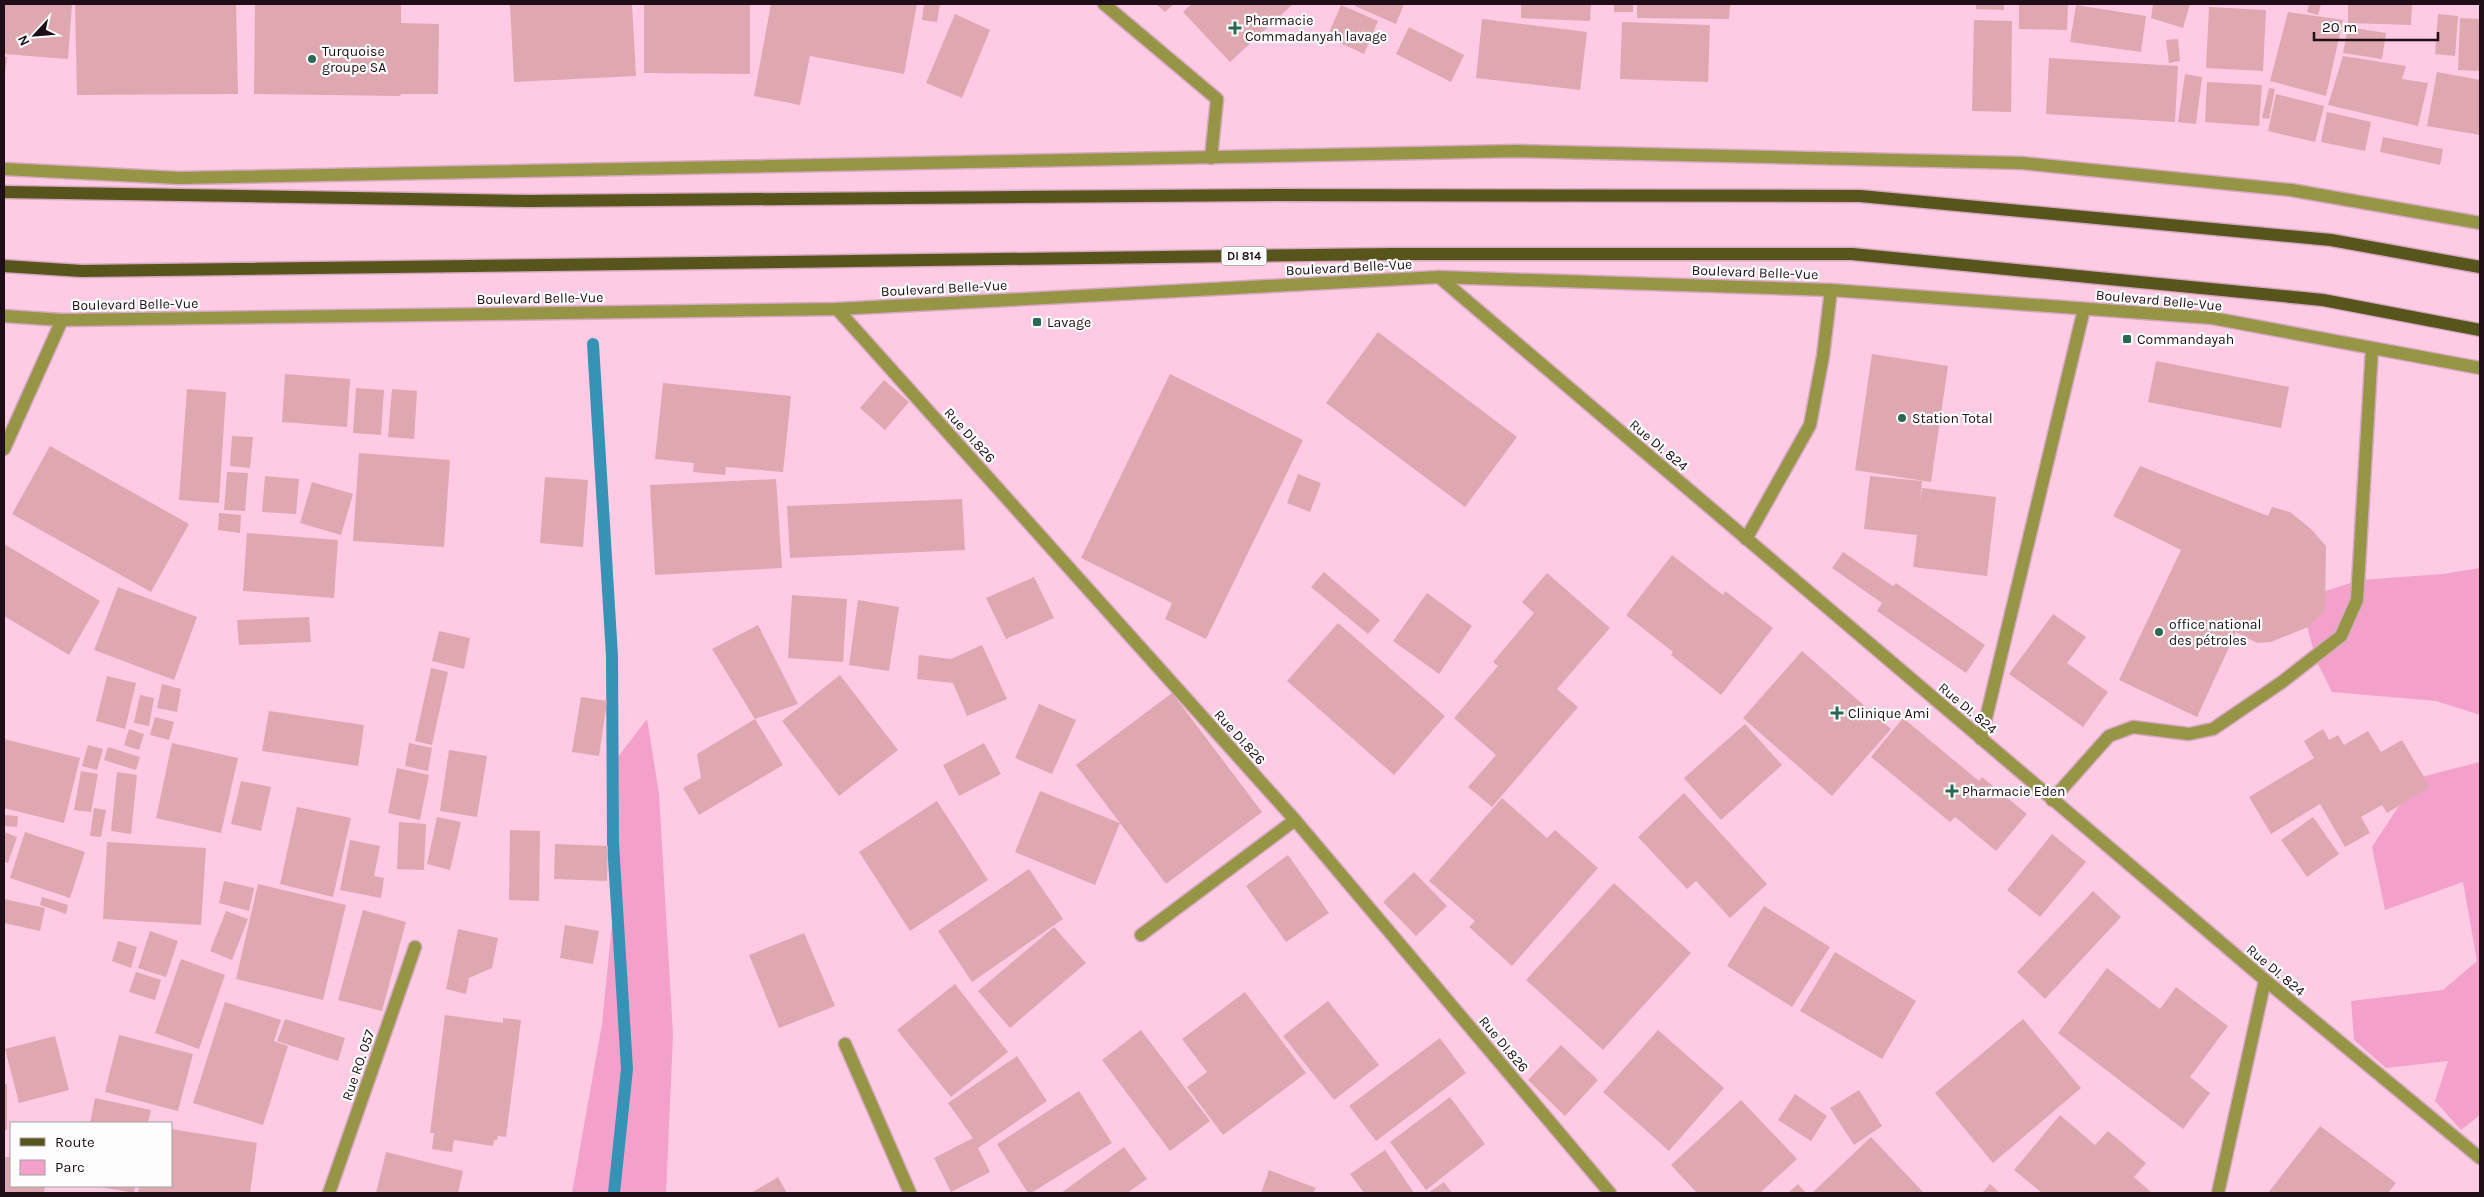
<svg xmlns="http://www.w3.org/2000/svg" width="2484" height="1197" font-family="Karla,sans-serif">
	<style>
		.green { fill: #f3a1cb }
		.lines { fill: none; stroke-linecap: round; stroke-linejoin: round }
		.stream { stroke: #3793b6; stroke-width: 12 }
		.building { fill: #dfa8b1 }
		.service-casing { stroke: #d6a8bf; stroke-width: 15 }
		.minor-casing { stroke: #d6a8bf; stroke-width: 15 }
		.tertiary-casing { stroke: #d6a8bf; stroke-width: 15 }
		.primary-casing { stroke: #d6a8bf; stroke-width: 15 }
		.service { stroke: #969545; stroke-width: 12 }
		.minor { stroke: #969545; stroke-width: 12 }
		.tertiary { stroke: #969545; stroke-width: 12 }
		.primary { stroke: #57551c; stroke-width: 12 }
		.poi-dot { fill: #2b6853; stroke: #fdfdfd; stroke-width: 2 }
		.labels { text-anchor: middle; stroke-width: 4.5; stroke-linejoin: round; paint-order: stroke }
		.shield { fill: #fdfdfd; stroke: #62565c; stroke-width: 1 }
		.shield-label { font-size: 12px; font-weight: bold; fill: #1f0e17 }
		.poi-label { font-size: 14px; fill: #1f0e17; stroke: #fdfdfd; text-anchor: start }
		.street-label { font-size: 14px; fill: #1f0e17; stroke: #fdfdfd }
	</style>
	<rect width="100%" height="100%" fill="#fecae4"/>
	<path class="green" d="M 2480,568 L 2480,715 L 2436,701 L 2332,692 L 2316,660 L 2300,599 L 2360,580 L 2443,574 Z
		M 647,719 L 659,794 L 673,1035 L 666,1193 L 572,1193 L 602,1024 L 613,914 L 608,770 Z
		M 2480,762 L 2480,1115 L 2461,1130 L 2435,1101 L 2448,1061 L 2386,1068 L 2354,1040 L 2351,1001 L 2443,990 L 2477,961 L 2463,882 L 2385,910 L 2372,847 L 2417,778 Z"/>
	<g class="lines">
		<path class="stream" d="M 593,344 L 612,656 L 613,843 L 627,1069 L 614,1193"/>
	</g>
	<path class="building" d="M 4,4 L 72,4 L 68,59 L 4,54 Z
		M 75,4 L 236,4 L 238,94 L 77,95 Z
		M 255,4 L 401,4 L 401,23 L 439,24 L 438,94 L 401,94 L 400,96 L 254,94 Z
		M 510,4 L 632,4 L 636,76 L 514,82 Z
		M 644,4 L 750,4 L 750,74 L 644,73 Z
		M 771,4 L 917,4 L 904,74 L 810,56 L 800,105 L 754,96 Z
		M 924,4 L 940,4 L 937,22 L 922,20 Z
		M 1156,4 L 1174,4 L 1165,12 Z
		M 1192,4 L 1293,4 L 1230,62 L 1183,12 Z
		M 1356,4 L 1404,4 L 1396,24 L 1355,6 Z
		M 1521,4 L 1591,4 L 1590,21 L 1521,18 Z
		M 1614,4 L 1633,4 L 1633,12 L 1614,12 Z
		M 1637,4 L 1730,4 L 1729,19 L 1637,18 Z
		M 1976,4 L 2004,4 L 2004,10 L 1976,9 Z
		M 2019,4 L 2068,4 L 2067,30 L 2019,29 Z
		M 2153,4 L 2190,4 L 2183,28 L 2151,18 Z
		M 2309,4 L 2321,4 L 2318,15 L 2307,12 Z
		M 2348,4 L 2412,4 L 2411,25 L 2348,23 Z
		M 1341,5 L 1378,21 L 1364,54 L 1327,37 Z
		M 2076,5 L 2146,16 L 2141,52 L 2070,42 Z
		M 2209,7 L 2266,10 L 2263,71 L 2206,68 Z
		M 2288,12 L 2343,20 L 2326,96 L 2270,81 Z
		M 955,14 L 990,30 L 962,98 L 926,83 Z
		M 2438,14 L 2458,16 L 2455,56 L 2435,54 Z
		M 2460,18 L 2480,19 L 2480,71 L 2458,70 Z
		M 1482,19 L 1587,32 L 1580,90 L 1476,78 Z
		M 1974,20 L 2012,21 L 2011,112 L 1972,111 Z
		M 1622,22 L 1710,25 L 1708,82 L 1620,79 Z
		M 1409,27 L 1464,55 L 1451,82 L 1396,54 Z
		M 2348,27 L 2386,33 L 2382,59 L 2343,53 Z
		M 2178,39 L 2180,61 L 2169,63 L 2166,40 Z
		M 2343,56 L 2406,66 L 2402,79 L 2428,83 L 2418,126 L 2328,105 Z
		M 4,57 L 7,57 L 5,75 L 4,74 Z
		M 2049,58 L 2178,66 L 2175,122 L 2046,114 Z
		M 2437,72 L 2480,80 L 2480,135 L 2427,126 Z
		M 2185,74 L 2202,77 L 2196,124 L 2178,122 Z
		M 2207,82 L 2262,85 L 2259,126 L 2205,122 Z
		M 2269,88 L 2275,89 L 2269,119 L 2262,118 Z
		M 2276,94 L 2324,106 L 2315,142 L 2268,131 Z
		M 2327,112 L 2371,122 L 2365,151 L 2321,142 Z
		M 2383,137 L 2443,149 L 2440,165 L 2380,152 Z
		M 1378,332 L 1517,437 L 1465,507 L 1326,403 Z
		M 1872,354 L 1948,366 L 1931,482 L 1855,470 Z
		M 2156,361 L 2289,387 L 2281,428 L 2148,402 Z
		M 285,374 L 350,379 L 347,427 L 282,422 Z
		M 1170,374 L 1303,440 L 1206,639 L 1165,619 L 1172,603 L 1081,558 Z
		M 884,380 L 909,402 L 885,430 L 860,408 Z
		M 663,383 L 791,396 L 783,472 L 726,467 L 725,475 L 693,472 L 694,463 L 655,459 Z
		M 356,388 L 384,390 L 381,435 L 353,433 Z
		M 187,389 L 226,392 L 219,503 L 179,500 Z
		M 392,389 L 417,391 L 414,439 L 388,437 Z
		M 232,436 L 253,437 L 250,468 L 230,466 Z
		M 50,446 L 189,524 L 151,592 L 12,514 Z
		M 359,453 L 450,460 L 444,547 L 353,541 Z
		M 2140,466 L 2268,516 L 2272,507 L 2290,512 L 2311,529 L 2326,546 L 2325,610 L 2308,627 L 2271,642 L 2257,643 L 2236,632 L 2197,717 L 2119,680 L 2181,550 L 2113,516 Z
		M 227,472 L 248,473 L 245,511 L 224,510 Z
		M 1298,474 L 1321,483 L 1310,512 L 1287,503 Z
		M 265,476 L 299,479 L 296,514 L 262,512 Z
		M 1870,476 L 1922,481 L 1920,502 L 1922,488 L 1996,497 L 1987,576 L 1913,567 L 1917,535 L 1864,529 Z
		M 545,477 L 588,480 L 583,547 L 540,543 Z
		M 776,479 L 782,568 L 655,575 L 650,485 Z
		M 312,482 L 353,494 L 341,535 L 300,523 Z
		M 962,499 L 965,550 L 790,558 L 787,506 Z
		M 219,513 L 241,515 L 240,533 L 218,530 Z
		M 247,533 L 338,540 L 334,598 L 243,591 Z
		M 4,544 L 100,601 L 69,655 L 4,616 Z
		M 1843,552 L 1893,586 L 1896,583 L 1985,645 L 1966,673 L 1877,611 L 1882,603 L 1832,568 Z
		M 1672,555 L 1723,595 L 1725,591 L 1773,628 L 1721,695 L 1671,655 L 1673,652 L 1626,615 Z
		M 1324,572 L 1380,620 L 1368,634 L 1311,587 Z
		M 1547,573 L 1610,628 L 1557,689 L 1578,707 L 1492,807 L 1468,787 L 1496,755 L 1454,718 L 1498,666 L 1493,662 L 1534,613 L 1522,602 Z
		M 1034,577 L 1054,618 L 1006,639 L 986,598 Z
		M 118,587 L 197,617 L 174,680 L 94,650 Z
		M 1427,593 L 1472,626 L 1439,674 L 1393,641 Z
		M 792,595 L 847,599 L 843,662 L 788,658 Z
		M 858,600 L 899,607 L 889,671 L 849,665 Z
		M 2053,614 L 2086,637 L 2067,663 L 2108,692 L 2083,727 L 2009,674 Z
		M 309,617 L 311,642 L 239,645 L 237,620 Z
		M 1338,623 L 1445,716 L 1394,775 L 1287,681 Z
		M 758,625 L 798,704 L 755,719 L 783,765 L 699,815 L 683,788 L 701,778 L 697,754 L 755,719 L 712,649 Z
		M 439,631 L 470,638 L 464,669 L 432,661 Z
		M 982,645 L 1007,699 L 967,716 L 953,683 L 917,679 L 919,655 L 951,659 Z
		M 1802,651 L 1891,729 L 1832,796 L 1743,718 Z
		M 431,668 L 448,672 L 432,745 L 415,741 Z
		M 840,675 L 898,750 L 839,796 L 782,721 Z
		M 107,676 L 136,683 L 125,729 L 96,721 Z
		M 162,684 L 181,689 L 177,712 L 157,708 Z
		M 1172,693 L 1262,812 L 1166,884 L 1120,823 L 1095,885 L 1015,852 L 1040,791 L 1120,823 L 1076,765 Z
		M 140,695 L 154,698 L 149,726 L 134,723 Z
		M 581,697 L 607,701 L 599,756 L 572,752 Z
		M 1039,704 L 1076,720 L 1052,774 L 1015,758 Z
		M 269,711 L 364,725 L 358,766 L 262,751 Z
		M 155,717 L 174,722 L 169,740 L 150,735 Z
		M 1903,718 L 1979,781 L 1982,777 L 2027,814 L 1996,851 L 1955,817 L 1950,822 L 1871,757 Z
		M 1745,724 L 1782,765 L 1721,820 L 1684,778 Z
		M 129,729 L 144,734 L 139,750 L 124,745 Z
		M 2323,729 L 2329,740 L 2338,735 L 2344,745 L 2368,731 L 2381,752 L 2402,740 L 2430,787 L 2387,813 L 2382,805 L 2361,817 L 2370,833 L 2345,847 L 2320,804 L 2271,834 L 2249,797 L 2314,758 L 2304,741 Z
		M 4,739 L 80,758 L 64,823 L 4,808 Z
		M 172,743 L 238,758 L 221,833 L 156,818 Z
		M 409,743 L 432,748 L 428,771 L 405,766 Z
		M 984,743 L 1001,774 L 959,796 L 943,765 Z
		M 88,745 L 103,749 L 97,770 L 82,766 Z
		M 108,747 L 140,757 L 136,770 L 104,760 Z
		M 449,750 L 487,756 L 477,817 L 440,811 Z
		M 397,768 L 429,775 L 420,820 L 388,813 Z
		M 81,771 L 98,774 L 91,812 L 74,810 Z
		M 117,772 L 137,775 L 131,834 L 111,831 Z
		M 241,781 L 271,787 L 261,831 L 231,824 Z
		M 1684,793 L 1767,884 L 1730,918 L 1696,881 L 1687,889 L 1638,837 Z
		M 1502,798 L 1547,838 L 1555,830 L 1598,868 L 1512,966 L 1469,927 L 1475,921 L 1429,881 Z
		M 937,801 L 988,880 L 910,931 L 859,852 Z
		M 297,807 L 351,818 L 333,897 L 280,884 Z
		M 94,808 L 106,810 L 101,837 L 90,836 Z
		M 4,815 L 18,816 L 17,827 L 4,826 Z
		M 437,817 L 461,822 L 450,870 L 427,864 Z
		M 2313,817 L 2339,854 L 2307,877 L 2281,840 Z
		M 399,822 L 426,824 L 424,870 L 397,869 Z
		M 510,830 L 540,831 L 539,901 L 509,900 Z
		M 4,832 L 17,837 L 8,863 L 4,862 Z
		M 25,832 L 85,852 L 70,898 L 10,878 Z
		M 2052,834 L 2086,862 L 2040,917 L 2007,890 Z
		M 350,840 L 380,846 L 374,876 L 384,878 L 381,898 L 340,890 Z
		M 107,842 L 206,848 L 201,925 L 103,919 Z
		M 555,844 L 608,846 L 607,881 L 554,879 Z
		M 1288,855 L 1329,913 L 1286,942 L 1246,886 Z
		M 1029,869 L 1063,919 L 972,982 L 938,931 Z
		M 1414,872 L 1447,906 L 1416,936 L 1383,902 Z
		M 224,881 L 254,888 L 249,911 L 219,903 Z
		M 1614,883 L 1691,953 L 1603,1050 L 1526,980 Z
		M 258,884 L 346,905 L 323,1000 L 236,979 Z
		M 2093,891 L 2121,917 L 2045,999 L 2017,972 Z
		M 42,897 L 68,905 L 66,914 L 40,905 Z
		M 4,899 L 45,908 L 40,931 L 4,923 Z
		M 1764,906 L 1830,947 L 1792,1007 L 1727,966 Z
		M 363,910 L 406,922 L 382,1011 L 338,1000 Z
		M 226,911 L 248,919 L 232,960 L 210,951 Z
		M 565,925 L 599,931 L 593,964 L 560,958 Z
		M 1054,927 L 1086,963 L 1010,1028 L 978,991 Z
		M 458,929 L 498,938 L 492,968 L 469,978 L 466,994 L 446,989 Z
		M 150,931 L 178,941 L 166,977 L 138,968 Z
		M 804,933 L 835,1006 L 779,1028 L 749,955 Z
		M 118,941 L 137,947 L 131,968 L 112,961 Z
		M 1835,952 L 1916,1001 L 1882,1059 L 1800,1011 Z
		M 181,959 L 225,975 L 199,1049 L 155,1033 Z
		M 2107,968 L 2160,1009 L 2176,987 L 2228,1026 L 2190,1077 L 2210,1093 L 2183,1129 L 2058,1033 Z
		M 136,972 L 161,980 L 155,1000 L 129,992 Z
		M 955,984 L 1008,1052 L 951,1097 L 897,1030 Z
		M 1245,992 L 1306,1073 L 1223,1135 L 1187,1087 L 1207,1072 L 1182,1039 Z
		M 1328,1001 L 1379,1065 L 1334,1100 L 1283,1036 Z
		M 225,1002 L 281,1020 L 274,1041 L 288,1046 L 263,1125 L 193,1103 Z
		M 445,1015 L 503,1023 L 503,1018 L 521,1020 L 506,1137 L 498,1136 L 497,1140 L 494,1140 L 493,1146 L 454,1140 L 452,1152 L 432,1149 L 434,1133 L 430,1133 Z
		M 285,1019 L 345,1038 L 338,1061 L 277,1041 Z
		M 2023,1019 L 2081,1088 L 1993,1163 L 1935,1093 Z
		M 1141,1030 L 1210,1121 L 1170,1151 L 1102,1060 Z
		M 1658,1030 L 1724,1088 L 1669,1151 L 1603,1092 Z
		M 119,1035 L 193,1054 L 178,1111 L 105,1092 Z
		M 55,1036 L 69,1090 L 19,1103 L 5,1049 Z
		M 1440,1038 L 1466,1073 L 1376,1141 L 1349,1106 Z
		M 1561,1045 L 1598,1080 L 1565,1116 L 1528,1080 Z
		M 1017,1056 L 1047,1101 L 978,1148 L 990,1172 L 951,1192 L 934,1158 L 973,1138 L 948,1103 Z
		M 4,1084 L 7,1084 L 7,1130 L 4,1130 Z
		M 1859,1090 L 1882,1126 L 1854,1145 L 1830,1108 Z
		M 1079,1091 L 1112,1143 L 1031,1193 L 1028,1193 L 997,1144 Z
		M 1795,1094 L 1827,1116 L 1811,1141 L 1778,1120 Z
		M 1450,1097 L 1485,1144 L 1426,1190 L 1390,1142 Z
		M 95,1098 L 151,1110 L 148,1123 L 90,1123 Z
		M 1741,1100 L 1797,1159 L 1760,1193 L 1697,1193 L 1671,1165 Z
		M 2060,1115 L 2095,1145 L 2108,1131 L 2146,1163 L 2134,1177 L 2152,1193 L 2042,1193 L 2014,1170 Z
		M 2320,1126 L 2396,1183 L 2388,1193 L 2268,1193 Z
		M 171,1129 L 257,1143 L 250,1193 L 138,1193 L 139,1186 L 171,1186 Z
		M 1871,1137 L 1924,1193 L 1812,1193 Z
		M 1124,1147 L 1147,1179 L 1127,1193 L 1061,1193 Z
		M 1385,1150 L 1414,1193 L 1364,1193 L 1350,1174 Z
		M 386,1152 L 463,1171 L 458,1193 L 376,1193 Z
		M 4,1157 L 11,1157 L 11,1186 L 45,1186 L 44,1193 L 4,1193 Z
		M 1269,1170 L 1316,1188 L 1313,1193 L 1261,1193 Z
		M 778,1177 L 787,1193 L 751,1193 Z
		M 1444,1182 L 1452,1193 L 1428,1193 Z
		M 1798,1184 L 1806,1193 L 1788,1193 Z
		M 1990,1184 L 2000,1193 L 1982,1193 Z
		M 95,1186 L 135,1186 L 134,1193 Z"/>
	<g class="lines">
		<g class="service-casing">
			<path id="service" d="M 2052,800 L 2109,736 L 2133,727 L 2189,734 L 2213,729 L 2282,682 L 2341,636 L 2357,600 L 2372,348
				M 1141,935 L 1295,820"/>
		</g>
		<g class="minor-casing">
			<path id="minor" d="M 1104,4 L 1217,99 L 1211,158
				M 1439,277 L 2265,980 L 2480,1158
				M 837,309 L 1295,820 L 1610,1193
				M 4,449 L 62,320
				M 1746,539 L 1810,425 L 1823,356 L 1831,290
				M 1981,739 L 2084,309
				M 845,1044 L 910,1193
				M 329,1193 L 415,947
				M 2218,1193 L 2265,980"/>
		</g>
		<g class="tertiary-casing">
			<path id="tertiary" d="M 4,169 L 179,178 L 1517,151 L 2021,163 L 2291,190 L 2480,223
				M 4,316 L 62,320 L 837,309 L 1439,277 L 1831,290 L 2212,318 L 2480,368"/>
		</g>
		<g class="primary-casing">
			<path id="primary" d="M 4,192 L 529,201 L 1275,195 L 1860,196 L 2331,240 L 2480,267
				M 4,266 L 82,271 L 1394,254 L 1852,254 L 2323,300 L 2480,330"/>
		</g>
		<use href="#service" class="service"/>
		<use href="#minor" class="minor"/>
		<use href="#tertiary" class="tertiary"/>
		<use href="#primary" class="primary"/>
	</g>
	<g class="poi-dot">
		<path d="M1232.5 20.5h5v5h5v5h-5v5h-5v-5h-5v-5h5z"/>
		<circle cx="312" cy="59" r="5"/>
		<rect x="1032" y="317" width="10" height="10" rx="2.5"/>
		<rect x="2122" y="334" width="10" height="10" rx="2.5"/>
		<circle cx="1902" cy="418" r="5"/>
		<circle cx="2159" cy="632" r="5"/>
		<path d="M1834.5 705.5h5v5h5v5h-5v5h-5v-5h-5v-5h5z"/>
		<path d="M1949.5 783.5h5v5h5v5h-5v5h-5v-5h-5v-5h5z"/>
	</g>
	<g class="labels">
		<rect class="shield" x="1221.5" y="246.5" width="45" height="19" rx="4"/>
		<g class="shield-label">
			<text x="1244" y="260">DI 814</text>
		</g>
		<g class="poi-label">
			<text x="1245" y="25">Pharmacie<tspan x="1245" dy="16">Commadanyah lavage</tspan></text>
			<text x="322" y="56">Turquoise<tspan x="322" dy="16">groupe SA</tspan></text>
			<text x="1047" y="327">Lavage</text>
			<text x="2137" y="344">Commandayah</text>
			<text x="1912" y="423">Station Total</text>
			<text x="2169" y="629">office national<tspan x="2169" dy="16">des pétroles</tspan></text>
			<text x="1848" y="718">Clinique Ami</text>
			<text x="1962" y="796">Pharmacie Eden</text>
		</g>
		<g class="street-label">
			<text transform="translate(1349 267) rotate(-3)" y="5">Boulevard Belle-Vue</text>
			<text transform="translate(1755 272) rotate(2)" y="5">Boulevard Belle-Vue</text>
			<text transform="translate(944 288) rotate(-3)" y="5">Boulevard Belle-Vue</text>
			<text transform="translate(540 298) rotate(-1)" y="5">Boulevard Belle-Vue</text>
			<text transform="translate(2159 300) rotate(5)" y="5">Boulevard Belle-Vue</text>
			<text transform="translate(135 304) rotate(-1)" y="5">Boulevard Belle-Vue</text>
			<text transform="translate(970 435) rotate(48)" y="5">Rue DI.826</text>
			<text transform="translate(1659 445) rotate(40)" y="5">Rue DI. 824</text>
			<text transform="translate(1968 708) rotate(40)" y="5">Rue DI. 824</text>
			<text transform="translate(1240 737) rotate(48)" y="5">Rue DI.826</text>
			<text transform="translate(2276 970) rotate(40)" y="5">Rue DI. 824</text>
			<text transform="translate(1504 1044) rotate(50)" y="5">Rue DI.826</text>
			<text transform="translate(358 1065) rotate(-71)" y="5">Rue RO. 057</text>
		</g>
	</g>
	<rect width="2484" height="1197" fill="none" stroke="#1f0e17" stroke-width="10"/>
	<rect x="10" y="1122" width="162" height="65" fill="#fdfdfd" stroke="#a49da1"/>
	<rect x="20" y="1138" width="25" height="8" fill="#57551c" stroke="#a49da1"/>
	<text x="55" y="1147" font-size="15" fill="#1f0e17">Route</text>
	<rect x="20" y="1160" width="25" height="15" fill="#f3a1cb" stroke="#a49da1"/>
	<text x="55" y="1172" font-size="15" fill="#1f0e17">Parc</text>
	<g transform="translate(35 35) rotate(244)" stroke="#fdfdfd" stroke-width="4" paint-order="stroke">
	<path d="M0-4L9 19L0 12L-9 19Z" fill="#1f0e17"/>
	<text y="-8" font-size="14" font-weight="bold" text-anchor="middle" fill="#1f0e17">N</text>
	</g>
	<path d="M2314 32v8h124v-8" fill="none" stroke="#1f0e17" stroke-width="2.5"/>
	<text x="2322" y="32" font-size="15" fill="#1f0e17" stroke="#fdfdfd" stroke-width="4" paint-order="stroke">20 m</text>
</svg>
